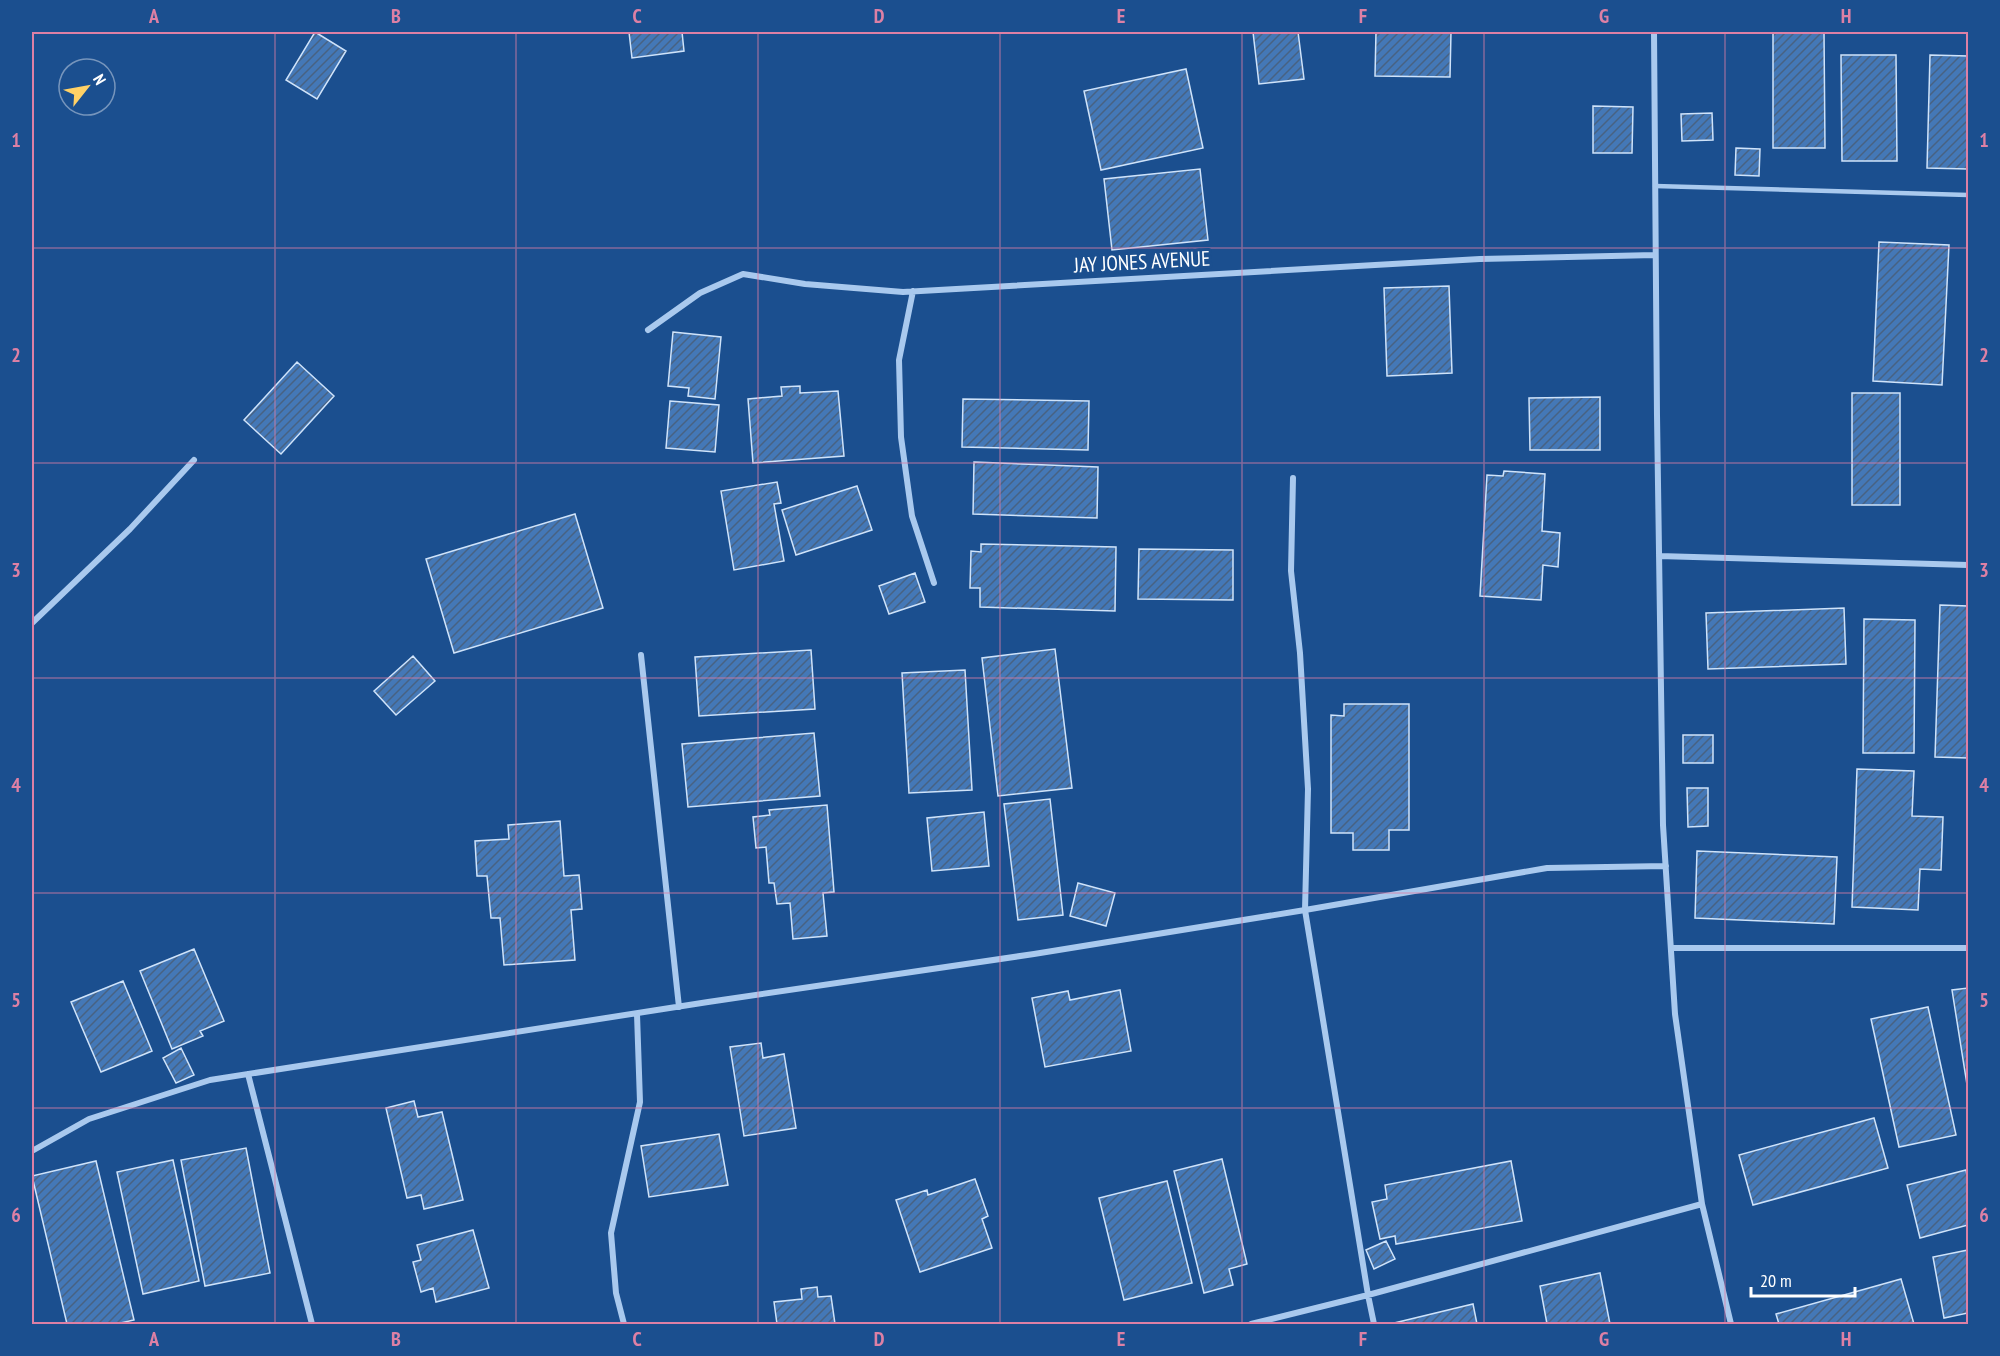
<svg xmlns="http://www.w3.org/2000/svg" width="2000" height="1356" font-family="'PT Sans Narrow',sans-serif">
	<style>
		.building { fill: url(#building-hatch); stroke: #cfe3fa; stroke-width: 1.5 }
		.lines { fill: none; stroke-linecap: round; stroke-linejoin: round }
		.service { stroke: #a9c9ee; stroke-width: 4.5 }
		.minor { stroke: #a9c9ee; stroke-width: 6 }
		.grid { fill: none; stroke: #dd80a5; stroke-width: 1.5; stroke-opacity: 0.55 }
		.labels { text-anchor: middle; stroke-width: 6; stroke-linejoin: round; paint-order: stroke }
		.street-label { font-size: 21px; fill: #fff; stroke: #1b4f8f }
		.neatline { fill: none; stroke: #dd80a5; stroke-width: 2 }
		.grid-label { font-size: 20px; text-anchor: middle; font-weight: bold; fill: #dd80a5 }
	</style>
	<defs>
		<pattern id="building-hatch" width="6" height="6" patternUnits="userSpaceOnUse" patternTransform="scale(1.5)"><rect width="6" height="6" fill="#4478b7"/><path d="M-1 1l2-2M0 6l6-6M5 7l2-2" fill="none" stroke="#486282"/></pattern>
	</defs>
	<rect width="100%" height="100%" fill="#1b4f8f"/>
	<path class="building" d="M 315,32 L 346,51 L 317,99 L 286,80 Z
		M 629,32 L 682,32 L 684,51 L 632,58 Z
		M 1253,32 L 1298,32 L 1304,79 L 1259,84 Z
		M 1376,32 L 1451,32 L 1450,77 L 1375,76 Z
		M 1773,32 L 1824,32 L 1825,148 L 1773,148 Z
		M 1841,55 L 1896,55 L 1897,161 L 1842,161 Z
		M 1930,55 L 1968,56 L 1968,169 L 1927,168 Z
		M 1186,69 L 1203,148 L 1101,170 L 1084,91 Z
		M 1593,106 L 1633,107 L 1632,153 L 1593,153 Z
		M 1712,113 L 1713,140 L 1682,141 L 1681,114 Z
		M 1736,148 L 1760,149 L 1759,176 L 1735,175 Z
		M 1200,169 L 1208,240 L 1112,250 L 1104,179 Z
		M 1879,242 L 1949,245 L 1942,385 L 1873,381 Z
		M 1449,286 L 1452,373 L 1387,376 L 1384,288 Z
		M 673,332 L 721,337 L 715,399 L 688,396 L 689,388 L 668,386 Z
		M 297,362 L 334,396 L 281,454 L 244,420 Z
		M 800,386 L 800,393 L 838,391 L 844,456 L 753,463 L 748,399 L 782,396 L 781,387 Z
		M 1852,393 L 1900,393 L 1900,505 L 1852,505 Z
		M 1600,397 L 1600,450 L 1530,450 L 1529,398 Z
		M 963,399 L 1089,401 L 1088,450 L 962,447 Z
		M 670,401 L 719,405 L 715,452 L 666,448 Z
		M 974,462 L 1098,467 L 1097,518 L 973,514 Z
		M 1504,471 L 1545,474 L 1542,531 L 1560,533 L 1558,567 L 1543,565 L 1541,600 L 1480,596 L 1487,475 L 1503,476 Z
		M 777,482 L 781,503 L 774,504 L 784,561 L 734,570 L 721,491 Z
		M 857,486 L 872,530 L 796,555 L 782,510 Z
		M 575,514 L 603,608 L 454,653 L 426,559 Z
		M 981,544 L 1116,547 L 1115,611 L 980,607 L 980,588 L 970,588 L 971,551 L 981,552 Z
		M 1139,549 L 1233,550 L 1233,600 L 1138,599 Z
		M 915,573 L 925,602 L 889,614 L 879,586 Z
		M 1940,605 L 1968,606 L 1968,758 L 1935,757 Z
		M 1844,608 L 1846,664 L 1708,669 L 1706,613 Z
		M 1864,619 L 1915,620 L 1914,753 L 1863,753 Z
		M 1055,649 L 1072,788 L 998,796 L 982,658 Z
		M 811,650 L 815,709 L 699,716 L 695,657 Z
		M 413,656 L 435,681 L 396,715 L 374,691 Z
		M 965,670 L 972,790 L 909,793 L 902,673 Z
		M 1344,704 L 1409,704 L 1409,830 L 1389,830 L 1389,850 L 1353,850 L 1353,833 L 1331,833 L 1331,715 L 1344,716 Z
		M 814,733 L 820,796 L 688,807 L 682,744 Z
		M 1683,735 L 1713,735 L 1713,763 L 1683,763 Z
		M 1857,769 L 1914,771 L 1912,816 L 1943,817 L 1941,870 L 1920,869 L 1918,910 L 1852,907 Z
		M 1687,788 L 1708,788 L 1708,826 L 1688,827 Z
		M 1050,799 L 1063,915 L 1018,920 L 1004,804 Z
		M 827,805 L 834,892 L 823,893 L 827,936 L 793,939 L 790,903 L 777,904 L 774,883 L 769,883 L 766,847 L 756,848 L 753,817 L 770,815 L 769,810 Z
		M 984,812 L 989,866 L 932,871 L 927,818 Z
		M 560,821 L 564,876 L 579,875 L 582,909 L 571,910 L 575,960 L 504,965 L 500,918 L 491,918 L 487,876 L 477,876 L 475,841 L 509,839 L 508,825 Z
		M 1697,851 L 1837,857 L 1834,924 L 1695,918 Z
		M 1078,883 L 1115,893 L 1106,926 L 1070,916 Z
		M 194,949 L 224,1021 L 200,1031 L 203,1036 L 172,1049 L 140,971 Z
		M 123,981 L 152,1051 L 101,1072 L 71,1002 Z
		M 1968,988 L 1968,1091 L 1952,990 Z
		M 1120,990 L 1131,1051 L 1045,1067 L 1032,998 L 1068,991 L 1070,1000 Z
		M 1928,1007 L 1956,1135 L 1899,1147 L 1871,1019 Z
		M 761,1043 L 763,1058 L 784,1054 L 796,1128 L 744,1136 L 730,1047 Z
		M 181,1048 L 194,1075 L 176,1083 L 163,1058 Z
		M 414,1101 L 418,1117 L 442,1112 L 463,1200 L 424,1209 L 421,1195 L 407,1198 L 386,1108 Z
		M 1874,1118 L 1888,1168 L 1753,1205 L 1739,1155 Z
		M 719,1134 L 728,1185 L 649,1197 L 641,1146 Z
		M 246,1148 L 270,1273 L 205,1286 L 181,1160 Z
		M 1222,1159 L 1247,1264 L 1229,1269 L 1233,1285 L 1204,1293 L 1174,1171 Z
		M 173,1160 L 199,1281 L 143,1294 L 117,1172 Z
		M 96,1161 L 134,1320 L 116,1324 L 67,1324 L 32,1176 Z
		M 1511,1161 L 1522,1221 L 1396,1244 L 1395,1236 L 1380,1239 L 1372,1202 L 1387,1199 L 1385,1185 Z
		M 1966,1170 L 1968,1180 L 1968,1208 L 1967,1209 L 1968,1225 L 1920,1238 L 1907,1185 Z
		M 975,1179 L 988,1216 L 982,1219 L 992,1248 L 920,1272 L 896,1200 L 927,1190 L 928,1195 Z
		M 1167,1181 L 1192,1283 L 1124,1300 L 1099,1198 Z
		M 473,1230 L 489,1288 L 436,1302 L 433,1288 L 421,1292 L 413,1262 L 421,1260 L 417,1245 Z
		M 1386,1241 L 1395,1259 L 1374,1269 L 1366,1250 Z
		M 1968,1250 L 1968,1313 L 1944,1318 L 1933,1257 Z
		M 1600,1273 L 1610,1324 L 1547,1324 L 1540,1286 Z
		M 1901,1279 L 1914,1324 L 1779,1324 L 1776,1314 Z
		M 817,1287 L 818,1297 L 831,1296 L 835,1324 L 777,1324 L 774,1302 L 802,1299 L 801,1289 Z
		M 1473,1304 L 1477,1324 L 1390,1324 Z"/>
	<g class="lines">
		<path class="service" d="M 1655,186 L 1968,195"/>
		<path class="minor" d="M 1654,32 L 1657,415 L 1663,825 L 1675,1014 L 1702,1204 L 1731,1324
			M 913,291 L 899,360 L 901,437 L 912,516 L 934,583
			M 648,330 L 700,293 L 743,274 L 805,284 L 903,292 L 1480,259 L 1655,255
			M 1293,478 L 1291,571 L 1300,653 L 1308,789 L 1305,910 L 1368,1295 L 1374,1324
			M 1659,556 L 1968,565
			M 32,623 L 130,529 L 194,460
			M 641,655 L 679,1007
			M 1672,948 L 1968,948
			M 248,1074 L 312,1324
			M 32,1151 L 89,1119 L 210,1080 L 708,1002 L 1034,954 L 1305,910 L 1547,868 L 1666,866
			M 624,1324 L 616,1293 L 611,1233 L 640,1102 L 637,1014
			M 1251,1324 L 1368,1295 L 1702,1204"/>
	</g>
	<path class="grid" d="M 275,32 L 275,1324M 516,32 L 516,1324M 758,32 L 758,1324M 1000,32 L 1000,1324M 1242,32 L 1242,1324M 1484,32 L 1484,1324M 1725,32 L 1725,1324M 32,248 L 1968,248M 32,463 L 1968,463M 32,678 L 1968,678M 32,893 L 1968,893M 32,1108 L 1968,1108"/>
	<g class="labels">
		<g class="street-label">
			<text transform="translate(1142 262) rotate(-3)" y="7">JAY JONES AVENUE</text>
		</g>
	</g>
	<rect width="2000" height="1356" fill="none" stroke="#1b4f8f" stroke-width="66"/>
	<g transform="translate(87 87) rotate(59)"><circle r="28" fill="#1b4f8f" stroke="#7695bc" stroke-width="1.5"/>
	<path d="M0-4.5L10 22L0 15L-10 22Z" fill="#ffd166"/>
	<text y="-9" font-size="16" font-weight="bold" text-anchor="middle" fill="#ffffff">N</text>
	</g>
	<path d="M1751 1287v9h104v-9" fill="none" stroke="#ffffff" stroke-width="3"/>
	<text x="1760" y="1287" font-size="18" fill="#ffffff" stroke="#1b4f8f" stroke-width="4.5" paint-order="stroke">20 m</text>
	<rect x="33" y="33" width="1934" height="1290" class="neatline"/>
	<g class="grid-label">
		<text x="154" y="23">A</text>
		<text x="396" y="23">B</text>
		<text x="637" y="23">C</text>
		<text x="879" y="23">D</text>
		<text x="1121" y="23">E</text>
		<text x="1363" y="23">F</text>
		<text x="1604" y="23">G</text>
		<text x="1846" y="23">H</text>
		<text x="16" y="147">1</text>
		<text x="1984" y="147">1</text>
		<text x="16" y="362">2</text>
		<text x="1984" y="362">2</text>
		<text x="16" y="577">3</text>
		<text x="1984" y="577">3</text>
		<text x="16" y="792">4</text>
		<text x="1984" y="792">4</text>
		<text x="16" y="1007">5</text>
		<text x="1984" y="1007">5</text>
		<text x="16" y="1222">6</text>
		<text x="1984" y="1222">6</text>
		<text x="154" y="1346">A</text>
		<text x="396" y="1346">B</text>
		<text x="637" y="1346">C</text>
		<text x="879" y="1346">D</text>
		<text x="1121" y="1346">E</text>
		<text x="1363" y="1346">F</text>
		<text x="1604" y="1346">G</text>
		<text x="1846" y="1346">H</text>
	</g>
</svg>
